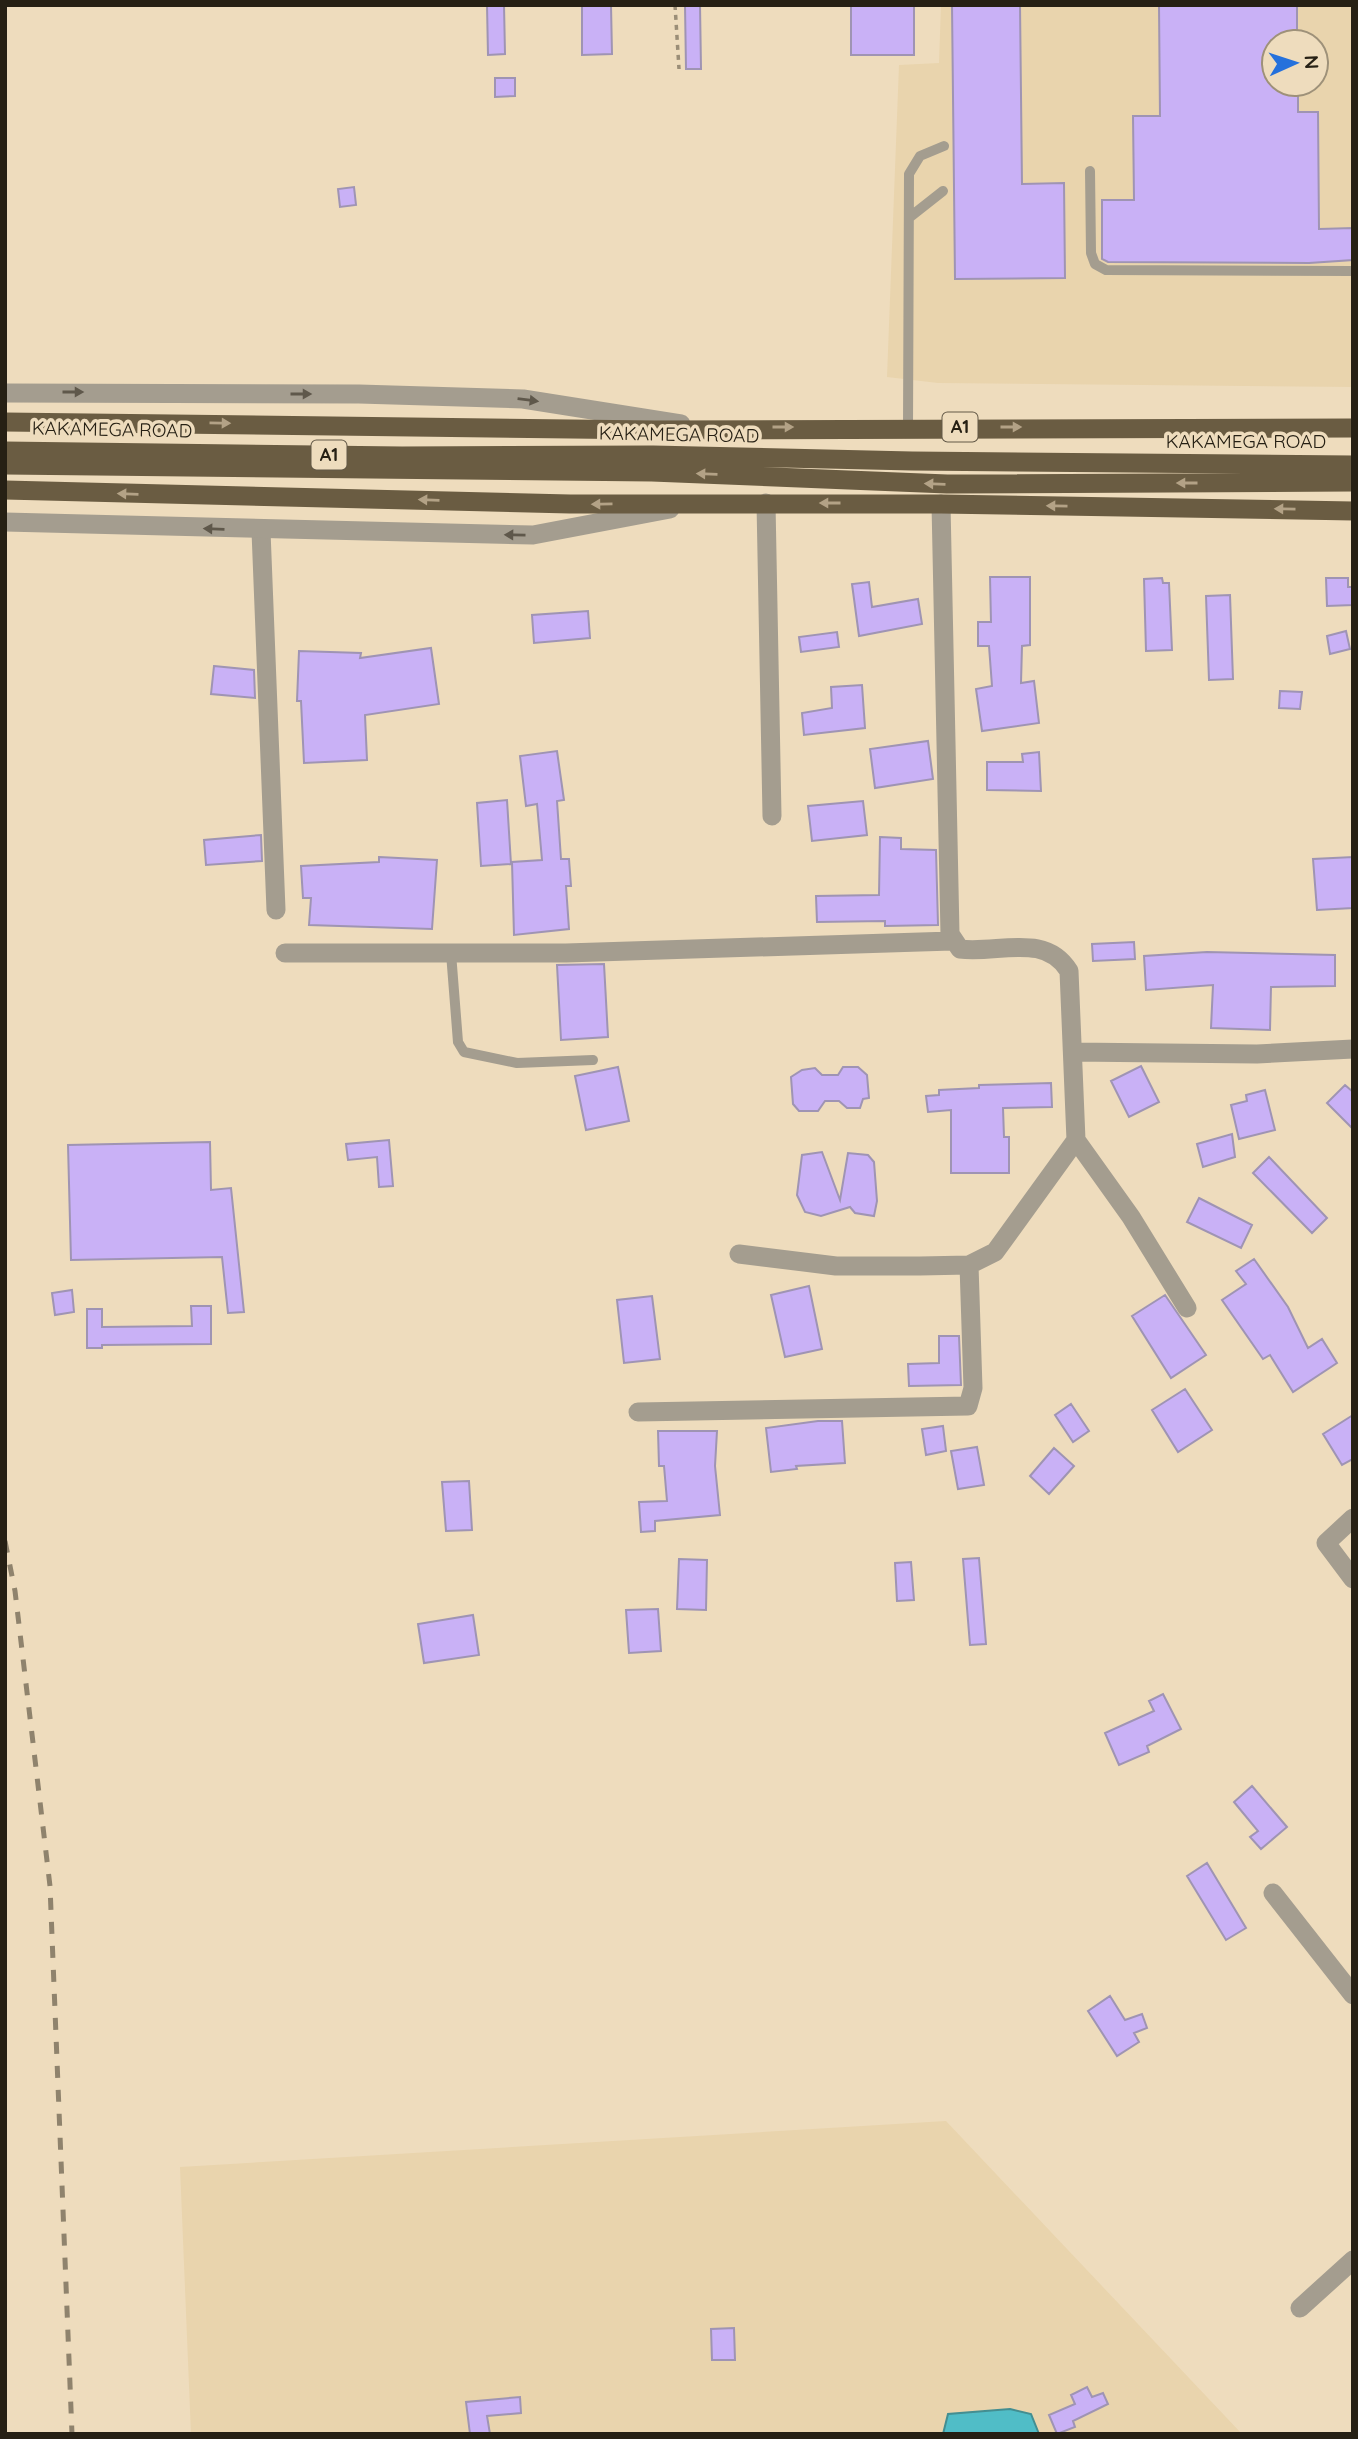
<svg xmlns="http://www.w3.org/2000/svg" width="1358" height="2439" font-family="Quicksand,sans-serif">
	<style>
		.built { fill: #e9d4ad; fill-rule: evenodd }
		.water { fill: #50bdc7; stroke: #438e91; stroke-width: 2 }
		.building { fill: #c9b1f6; stroke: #9f94b3; stroke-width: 2 }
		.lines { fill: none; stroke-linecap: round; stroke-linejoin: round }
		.path { stroke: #9b8e77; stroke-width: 3.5; stroke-dasharray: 5 5; stroke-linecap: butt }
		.service { stroke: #a49d8f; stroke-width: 10 }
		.minor { stroke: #a49d8f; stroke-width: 19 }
		.tertiary { stroke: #a49d8f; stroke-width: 19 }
		.trunk { stroke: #6a5c42; stroke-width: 19 }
		.rail { stroke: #8f836d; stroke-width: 5; stroke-dasharray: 12 12; stroke-linecap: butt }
		.oneway { fill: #5f584b }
		.oneway2 { fill: #b3a286 }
		.labels { text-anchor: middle; stroke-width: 7; stroke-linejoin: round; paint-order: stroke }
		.shield { fill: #eedcbd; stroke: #625847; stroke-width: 2 }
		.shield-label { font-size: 18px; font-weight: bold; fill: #262014 }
		.street-label { font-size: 19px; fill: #262014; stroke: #eedcbd }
	</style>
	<rect width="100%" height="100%" fill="#eedcbd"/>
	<path class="built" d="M 941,5 L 1353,5 L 1353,387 L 938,383 L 887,377 L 899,65 L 939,63 ZM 1274,42 L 1316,42 L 1316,84 L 1274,84 Z
		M 946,2121 L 1242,2434 L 191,2434 L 180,2167 Z"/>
	<path class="water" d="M 1010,2409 L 1031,2414 L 1039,2434 L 943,2434 L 948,2414 Z"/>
	<path class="building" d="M 487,5 L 504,5 L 505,54 L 488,55 Z
		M 582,5 L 611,5 L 612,54 L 582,55 Z
		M 685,5 L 700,5 L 701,69 L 686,69 Z
		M 851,5 L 914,5 L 914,55 L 851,55 Z
		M 952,5 L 1020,5 L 1022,184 L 1064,183 L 1065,278 L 955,279 Z
		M 1159,5 L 1297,5 L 1297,42 L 1274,42 L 1274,84 L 1298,84 L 1298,112 L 1318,112 L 1319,229 L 1353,228 L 1353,260 L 1309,263 L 1108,262 L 1102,259 L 1102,200 L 1134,200 L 1133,116 L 1160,116 Z
		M 495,78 L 515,78 L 515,96 L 495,97 Z
		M 354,187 L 356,205 L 340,207 L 338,189 Z
		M 990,577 L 1030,577 L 1030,645 L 1022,646 L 1021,683 L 1034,681 L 1039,723 L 982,731 L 976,689 L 992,686 L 989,646 L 978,646 L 978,622 L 991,622 Z
		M 1162,578 L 1163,583 L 1169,583 L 1172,650 L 1146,651 L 1144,579 Z
		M 1326,578 L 1348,578 L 1348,587 L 1353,587 L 1353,605 L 1327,606 Z
		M 869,582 L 872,607 L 918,599 L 922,624 L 859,636 L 852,584 Z
		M 1230,595 L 1233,679 L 1209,680 L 1206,596 Z
		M 588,611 L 590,638 L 534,643 L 532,615 Z
		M 1346,631 L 1350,649 L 1330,654 L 1327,636 Z
		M 837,632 L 839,647 L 801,652 L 799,637 Z
		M 431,648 L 439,704 L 365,715 L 367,760 L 304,763 L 301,701 L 297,701 L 299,651 L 361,653 L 360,658 Z
		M 214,666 L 254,670 L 255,698 L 211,694 Z
		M 862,685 L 865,728 L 804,735 L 802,713 L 832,708 L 831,687 Z
		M 1280,691 L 1302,692 L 1300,709 L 1279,708 Z
		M 928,741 L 933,779 L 875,788 L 870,749 Z
		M 557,751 L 564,800 L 557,801 L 561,859 L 569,859 L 571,886 L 566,886 L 569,929 L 514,935 L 512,862 L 542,860 L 537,804 L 526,806 L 520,756 Z
		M 1039,752 L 1041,791 L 987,790 L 987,762 L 1023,762 L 1022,754 Z
		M 507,800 L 511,864 L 481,866 L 477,803 Z
		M 863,801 L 867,835 L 812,841 L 808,806 Z
		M 261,835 L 262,861 L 206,865 L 204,840 Z
		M 880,837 L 901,838 L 901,849 L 936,850 L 938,925 L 885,926 L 885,921 L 817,922 L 816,896 L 879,895 Z
		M 379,857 L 437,860 L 432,929 L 309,925 L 311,898 L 303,898 L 301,866 L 379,862 Z
		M 1353,857 L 1353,908 L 1317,910 L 1313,859 Z
		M 1134,942 L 1135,959 L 1093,961 L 1092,944 Z
		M 1207,952 L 1335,955 L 1335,986 L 1271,987 L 1270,1030 L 1211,1028 L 1213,985 L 1146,990 L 1144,956 Z
		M 604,964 L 608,1037 L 561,1040 L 557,965 Z
		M 1141,1066 L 1159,1102 L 1129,1117 L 1111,1081 Z
		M 618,1067 L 629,1121 L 586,1130 L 575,1076 Z
		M 843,1067 L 858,1067 L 867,1075 L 869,1098 L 863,1099 L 860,1108 L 847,1108 L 839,1101 L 825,1101 L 818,1111 L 799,1111 L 793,1104 L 791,1077 L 802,1070 L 815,1068 L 822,1075 L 838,1075 Z
		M 1051,1083 L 1052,1107 L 1003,1108 L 1004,1137 L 1009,1137 L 1009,1173 L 951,1173 L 951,1110 L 928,1112 L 926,1096 L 939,1095 L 939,1090 L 979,1088 L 979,1085 Z
		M 1345,1085 L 1353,1092 L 1353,1129 L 1327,1103 Z
		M 1265,1090 L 1275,1130 L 1239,1139 L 1231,1105 L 1247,1101 L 1246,1095 Z
		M 1232,1134 L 1235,1157 L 1203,1167 L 1197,1144 Z
		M 389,1140 L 393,1186 L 379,1187 L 377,1157 L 348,1160 L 346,1144 Z
		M 210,1142 L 211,1190 L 231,1188 L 244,1312 L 228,1313 L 222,1257 L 71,1260 L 68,1145 Z
		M 822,1152 L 840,1200 L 848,1153 L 868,1155 L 874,1162 L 877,1201 L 874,1216 L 855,1213 L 850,1207 L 821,1216 L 805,1212 L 797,1195 L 802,1155 Z
		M 1269,1157 L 1327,1218 L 1312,1233 L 1253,1173 Z
		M 1199,1198 L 1252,1225 L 1241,1248 L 1187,1222 Z
		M 1254,1259 L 1288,1307 L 1308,1348 L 1322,1339 L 1337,1363 L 1293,1392 L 1270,1355 L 1263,1359 L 1222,1300 L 1246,1284 L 1236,1271 Z
		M 809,1286 L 822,1349 L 785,1357 L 771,1295 Z
		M 72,1290 L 74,1312 L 55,1315 L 52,1293 Z
		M 1165,1295 L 1206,1355 L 1171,1378 L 1132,1316 Z
		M 652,1296 L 660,1359 L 624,1363 L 617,1300 Z
		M 191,1306 L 211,1306 L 211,1344 L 102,1345 L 102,1348 L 87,1348 L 87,1309 L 102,1309 L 102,1327 L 192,1326 Z
		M 939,1336 L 959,1336 L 961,1385 L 909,1386 L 908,1364 L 939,1363 Z
		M 1185,1389 L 1212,1430 L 1178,1452 L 1152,1410 Z
		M 1071,1404 L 1089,1431 L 1073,1442 L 1055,1415 Z
		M 1353,1415 L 1353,1459 L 1342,1465 L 1323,1434 Z
		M 818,1421 L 842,1421 L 845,1463 L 796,1466 L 797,1469 L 771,1472 L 766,1428 Z
		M 943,1426 L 946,1451 L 926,1455 L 922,1429 Z
		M 658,1431 L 717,1431 L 715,1466 L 720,1515 L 655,1521 L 655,1531 L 641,1532 L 639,1502 L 667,1501 L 664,1466 L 659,1466 Z
		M 977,1447 L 984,1485 L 958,1489 L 951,1451 Z
		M 1054,1448 L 1074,1466 L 1049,1494 L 1030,1476 Z
		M 469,1481 L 472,1530 L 446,1531 L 442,1482 Z
		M 979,1558 L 986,1644 L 970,1645 L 963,1559 Z
		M 679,1559 L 707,1560 L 706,1610 L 677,1609 Z
		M 911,1562 L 914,1600 L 897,1601 L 895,1563 Z
		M 658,1609 L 661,1651 L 629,1653 L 626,1610 Z
		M 473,1615 L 479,1655 L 424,1663 L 418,1624 Z
		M 1163,1694 L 1181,1729 L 1147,1746 L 1149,1752 L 1119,1765 L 1105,1733 L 1154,1711 L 1149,1701 Z
		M 1252,1786 L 1287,1827 L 1261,1849 L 1250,1837 L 1258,1831 L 1234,1802 Z
		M 1207,1863 L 1246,1928 L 1226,1940 L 1187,1876 Z
		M 1110,1996 L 1125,2020 L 1142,2014 L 1147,2028 L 1134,2033 L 1139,2042 L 1117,2056 L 1088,2011 Z
		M 734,2328 L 735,2360 L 712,2360 L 711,2329 Z
		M 1087,2387 L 1092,2397 L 1103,2393 L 1108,2404 L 1073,2421 L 1075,2427 L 1057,2434 L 1049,2415 L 1075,2404 L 1071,2395 Z
		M 520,2397 L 521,2413 L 487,2416 L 490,2434 L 470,2434 L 466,2402 Z"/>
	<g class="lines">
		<path class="path" d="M 675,5 L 679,69"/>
		<path class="service" d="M 1090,171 L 1091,253 L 1095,264 L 1106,270 L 1353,271
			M 910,217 L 943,191
			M 908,427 L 909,174 L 920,156 L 944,146
			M 451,953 L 458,1042 L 464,1052 L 517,1063 L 593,1060"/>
		<path class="minor" d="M 766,503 L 772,816
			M 261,531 L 276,910
			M 285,953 L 566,953 L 952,941
			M 1073,1052 L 1257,1054 L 1353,1049
			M 1076,1140 L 1131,1217 L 1187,1308
			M 739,1254 L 836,1266 L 920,1266 L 969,1265 L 995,1252 L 1076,1140 L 1069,971 C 1045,932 998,954 960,949 L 950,934 L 941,504
			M 638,1412 L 968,1406 L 973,1388 L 969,1265
			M 1353,1518 L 1326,1543 L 1353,1579
			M 1273,1893 L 1353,1995
			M 1300,2308 L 1353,2260"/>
		<path class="tertiary" d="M 5,393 L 359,394 L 523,399 L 681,424
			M 5,522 L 533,535 L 670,509"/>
		<path class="trunk" d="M 5,422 L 654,430 L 1353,428
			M 5,451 L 402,456 L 653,455 L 912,461 L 1353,465
			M 5,465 L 652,472 L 947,484 L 1353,482
			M 5,490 L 570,504 L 941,504 L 1353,511"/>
		<path class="rail" d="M 5,1541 L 15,1591 L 50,1886 L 72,2434"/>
	</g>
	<defs><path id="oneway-solid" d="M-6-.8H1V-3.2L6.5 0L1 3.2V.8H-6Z" transform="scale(1.75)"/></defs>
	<g class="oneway">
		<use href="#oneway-solid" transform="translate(73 392)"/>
		<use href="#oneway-solid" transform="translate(301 394)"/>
		<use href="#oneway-solid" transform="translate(528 400) rotate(7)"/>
		<use href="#oneway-solid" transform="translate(214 529) rotate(-178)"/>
		<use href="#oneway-solid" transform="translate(515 535) rotate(-179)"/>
	</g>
	<g class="oneway2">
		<use href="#oneway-solid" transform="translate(220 423) rotate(1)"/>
		<use href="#oneway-solid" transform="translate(783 427)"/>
		<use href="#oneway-solid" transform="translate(1011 427)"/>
		<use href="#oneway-solid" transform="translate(707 474) rotate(-178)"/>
		<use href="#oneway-solid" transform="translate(1187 483) rotate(180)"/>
		<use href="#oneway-solid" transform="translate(935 484) rotate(-178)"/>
		<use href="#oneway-solid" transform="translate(128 494) rotate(-178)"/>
		<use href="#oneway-solid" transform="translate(429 500) rotate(-178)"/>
		<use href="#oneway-solid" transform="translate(830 503) rotate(-180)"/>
		<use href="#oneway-solid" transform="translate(602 504) rotate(179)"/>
		<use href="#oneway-solid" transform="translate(1057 506) rotate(-179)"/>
		<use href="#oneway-solid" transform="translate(1285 509) rotate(-179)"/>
	</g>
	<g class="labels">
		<g class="shield">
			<rect x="942.5" y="412.5" width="35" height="29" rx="5"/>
			<rect x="311.5" y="440.5" width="35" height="29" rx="5"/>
		</g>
		<g class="shield-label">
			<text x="960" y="433">A1</text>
			<text x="329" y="461">A1</text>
		</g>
		<g class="street-label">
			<text transform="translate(112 429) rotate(1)" y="7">KAKAMEGA ROAD</text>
			<text transform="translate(679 434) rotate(1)" y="7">KAKAMEGA ROAD</text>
			<text x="1246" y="448">KAKAMEGA ROAD</text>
		</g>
	</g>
	<rect width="1358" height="2439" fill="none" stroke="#262014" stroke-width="14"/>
	<g transform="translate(1295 63) rotate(87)"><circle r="33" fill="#eedcbd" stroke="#9e9179" stroke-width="2"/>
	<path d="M0-5L12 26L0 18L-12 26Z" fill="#2571dc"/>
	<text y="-10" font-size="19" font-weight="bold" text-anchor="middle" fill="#262014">N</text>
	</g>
</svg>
